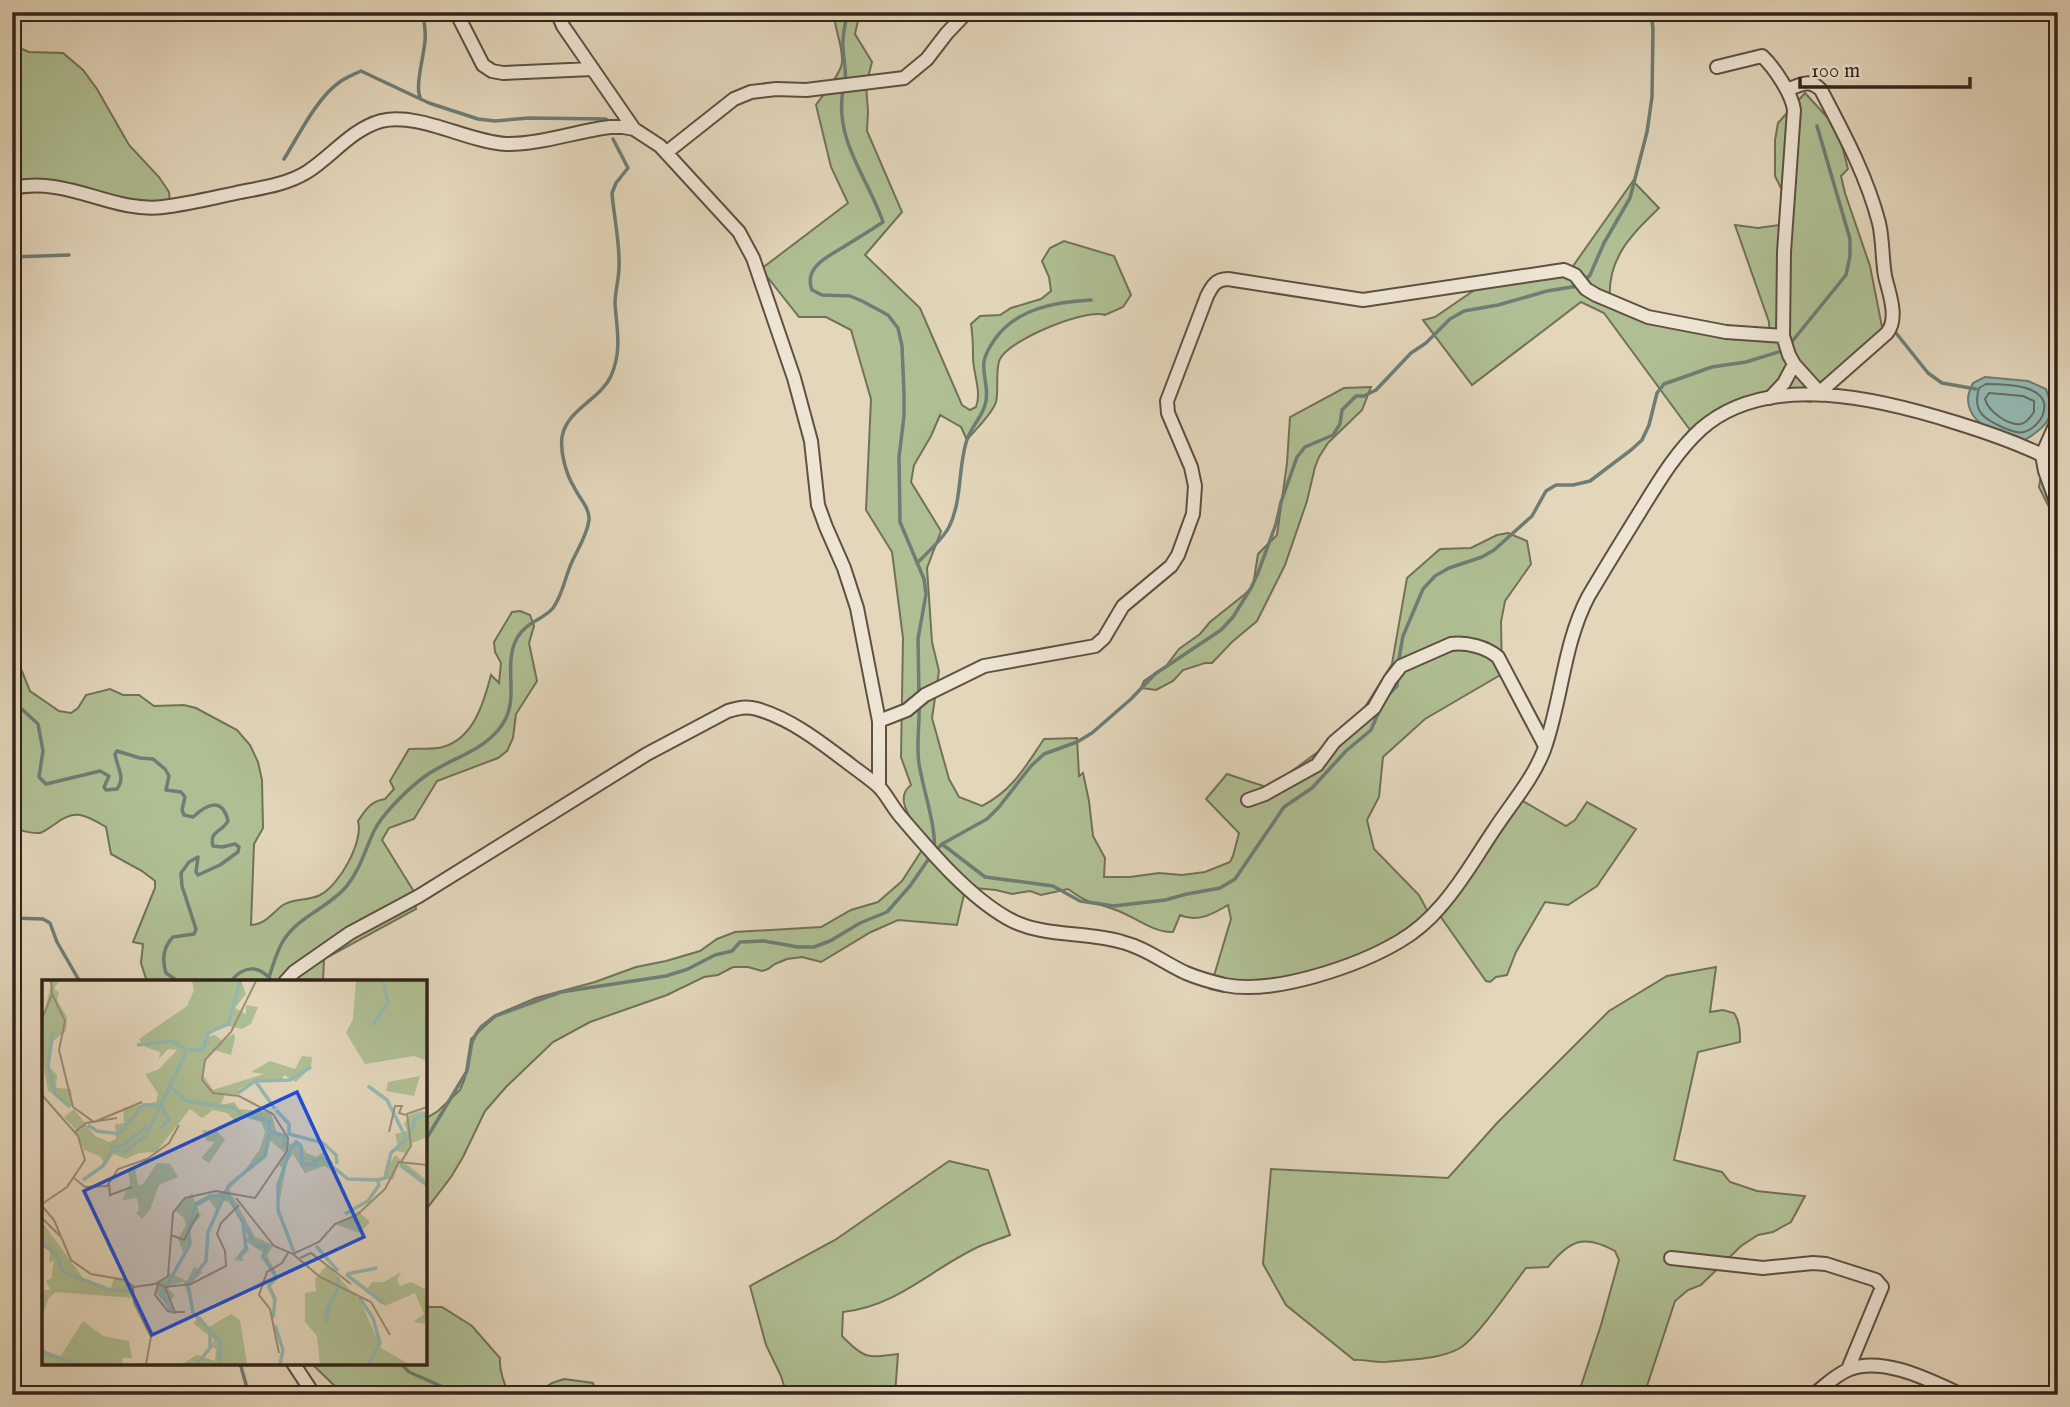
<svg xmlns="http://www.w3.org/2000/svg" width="2070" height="1407" font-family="'IM FELL English',serif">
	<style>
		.green { fill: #afbf93; stroke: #717256; stroke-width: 2 }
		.water { fill: #95b9b2; stroke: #6e7d75; stroke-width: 2 }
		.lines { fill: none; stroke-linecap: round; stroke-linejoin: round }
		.shore { stroke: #646e66; stroke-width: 2 }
		.stream { stroke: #6e7d75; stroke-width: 3.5 }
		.minor-casing { stroke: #5f5042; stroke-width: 16 }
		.minor { stroke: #ede4d3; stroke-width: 12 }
		.inset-river { fill: none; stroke: #95b9b2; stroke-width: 3.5 }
		.inset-road { fill: none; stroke: #9d8f7a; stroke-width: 2 }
		.view { fill: #1d4ed8; fill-opacity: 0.15; stroke: #1d4ed8; stroke-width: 3.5 }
		.inset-edge { fill: none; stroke: #332419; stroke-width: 3.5 }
	</style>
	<rect width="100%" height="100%" fill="#e3d6bb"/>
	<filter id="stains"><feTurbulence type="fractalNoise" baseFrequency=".00286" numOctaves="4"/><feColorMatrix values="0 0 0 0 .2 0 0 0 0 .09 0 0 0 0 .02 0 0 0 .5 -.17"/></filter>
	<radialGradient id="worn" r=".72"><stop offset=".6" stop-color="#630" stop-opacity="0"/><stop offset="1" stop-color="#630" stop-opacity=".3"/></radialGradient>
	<path class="green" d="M 834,12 L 868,12 L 858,21 L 855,34 L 872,62 L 866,85 L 868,111 L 867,131 L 902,212 L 865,255 L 920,308 L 962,405 L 970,410 L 976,407 C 982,391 973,374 973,357 C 973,346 973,336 971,324 L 980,316 L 1000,315 L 1011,308 L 1041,299 L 1051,291 L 1049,277 L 1042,261 L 1050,248 L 1064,241 L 1114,256 L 1131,295 L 1123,307 L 1105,315 C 1086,308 1009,340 1000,359 C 995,368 999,390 996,402 C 993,413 974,431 967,440 L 961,427 L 940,415 L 931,436 L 914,465 L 911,482 L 941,531 L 927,568 L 932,642 L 939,671 L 932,718 L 949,779 L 959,797 L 982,806 C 1013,790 1025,767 1044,739 L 1077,738 L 1079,776 L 1083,773 L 1089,801 L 1093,836 L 1105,858 L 1104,877 L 1130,877 L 1159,873 L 1182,875 L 1205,872 L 1230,862 L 1233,856 L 1239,833 L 1206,799 L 1227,774 L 1269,788 L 1353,726 L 1392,664 L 1407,578 L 1440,549 L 1471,548 L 1497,535 L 1508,533 L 1527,541 L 1531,564 L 1505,601 L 1501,622 L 1502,674 L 1425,719 L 1383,757 L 1379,797 L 1367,820 L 1374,849 L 1419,895 L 1427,910 L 1421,920 L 1394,942 L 1261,991 L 1224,992 L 1210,989 L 1231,919 L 1228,905 C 1213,914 1197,923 1180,915 L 1173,932 C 1152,933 1133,915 1113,909 C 1092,902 1087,903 1068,889 L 1041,895 L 1030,891 L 1012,894 L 996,890 L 974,888 L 965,890 L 957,925 L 898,920 L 871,932 L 821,962 L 802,957 L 787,959 L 775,964 L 768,969 L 762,971 L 748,967 L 733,967 L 718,975 L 704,977 L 667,995 L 590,1022 L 553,1042 L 506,1087 L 485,1111 L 463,1157 L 451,1177 L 425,1211 L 425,1119 L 438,1111 L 460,1090 L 465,1078 L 471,1039 L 498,1014 L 536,998 L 595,982 L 636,967 L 666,961 L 700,951 L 717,939 L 735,932 L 821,927 L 851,910 L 878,902 L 902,881 L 922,850 C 921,844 920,838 918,832 C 911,818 894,798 911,785 L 901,757 L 903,638 L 892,552 L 866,510 L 871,399 L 851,330 L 826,317 L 799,317 L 761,269 L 848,203 L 831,167 L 816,105 C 823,95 842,72 842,62 C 843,45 834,29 834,12 Z
		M 17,47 L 29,52 L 63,53 L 83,70 L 97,89 L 129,145 L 159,177 L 169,192 L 171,213 L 70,187 L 12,195 L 12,48 Z
		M 1805,93 L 1838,129 L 1848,169 L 1841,176 L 1845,193 L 1870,266 L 1884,337 L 1811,402 L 1774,397 L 1730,410 L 1693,434 L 1604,313 L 1581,302 L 1472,385 L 1423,320 L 1435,317 L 1476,289 L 1573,266 L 1633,181 L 1659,208 C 1629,237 1606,260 1610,304 L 1698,332 L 1770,342 L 1769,322 L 1735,225 L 1758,228 L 1780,225 L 1786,198 L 1775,176 L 1775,140 L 1778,123 Z
		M 1371,387 L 1362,410 L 1328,443 L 1319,457 L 1315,467 L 1307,501 L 1285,565 L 1257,621 L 1232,642 L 1212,663 L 1205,663 L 1183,670 L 1173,681 L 1156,690 L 1141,688 L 1144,681 L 1166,666 L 1179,649 L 1200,634 L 1210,622 L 1245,594 L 1253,586 L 1258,554 L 1277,535 L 1287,463 L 1290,417 L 1344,388 Z
		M 2058,414 L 2058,525 L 2039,487 L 2047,443 Z
		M 520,611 L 530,615 L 534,626 L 529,643 L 537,681 L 516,714 L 513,738 L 507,751 L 498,758 L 437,781 L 414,819 L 389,828 L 382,840 L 413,890 L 416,909 L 324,959 L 323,982 L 147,982 L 141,963 L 143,944 L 133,942 L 155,888 L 155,881 L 142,871 L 111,854 L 106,827 C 86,815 75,808 55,824 C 50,827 46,831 40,833 C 31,834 21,830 12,828 L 12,647 L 30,691 L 59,711 L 71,713 L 78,708 L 86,695 L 110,689 L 123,695 L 139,695 L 154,706 L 184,705 L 196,708 L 237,730 L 250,745 L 258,762 L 262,780 L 263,828 L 254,844 L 251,925 C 266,924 272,913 283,905 C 294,898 309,901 320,895 C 339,886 364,841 358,821 C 366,809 371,801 385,799 L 394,789 L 390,781 L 409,749 C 420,748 432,750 443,747 C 474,738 484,702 491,675 L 499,683 L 501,663 L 495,652 L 494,642 L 512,612 Z
		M 1511,794 L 1566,826 L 1575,820 L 1587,802 L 1636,829 L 1597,886 L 1568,905 L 1545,902 L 1516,952 L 1507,975 L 1496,977 L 1490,982 L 1486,981 L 1438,913 Z
		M 1716,967 L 1710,1012 L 1723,1010 L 1734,1013 C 1740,1022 1740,1032 1740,1042 L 1698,1052 L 1674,1160 L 1722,1172 L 1730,1182 L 1757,1191 L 1805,1196 L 1791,1222 L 1773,1232 L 1758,1235 L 1741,1246 L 1701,1285 L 1688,1290 L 1675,1301 L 1644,1395 L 1578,1395 L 1601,1325 L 1619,1260 L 1615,1251 C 1583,1233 1569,1241 1548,1267 L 1526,1268 C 1512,1286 1477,1338 1460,1348 C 1439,1360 1410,1359 1386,1362 C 1375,1363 1365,1359 1354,1360 L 1286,1305 L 1263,1264 L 1271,1169 L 1448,1178 L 1497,1123 L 1609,1011 L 1667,976 Z
		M 949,1161 L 988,1170 L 1010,1235 C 1000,1239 990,1242 980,1246 C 932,1268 898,1306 843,1312 L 842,1336 C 864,1359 867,1358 898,1354 L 895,1395 L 790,1395 L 786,1392 L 781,1376 L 766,1345 L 750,1286 L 835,1240 Z
		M 425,1307 L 442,1307 L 472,1326 L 500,1358 C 499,1369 504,1385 510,1395 L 344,1395 L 311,1363 L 425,1363 Z
		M 564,1379 L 593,1383 L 597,1395 L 534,1395 L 552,1383 Z"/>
	<path class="water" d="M 1985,377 L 2028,381 L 2046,389 C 2057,417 2047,427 2023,441 C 2002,433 1969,428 1968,399 C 1968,394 1971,387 1973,383 Z"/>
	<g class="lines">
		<path class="shore" d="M 1986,384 C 2004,384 2053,384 2043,414 C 2041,421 2032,430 2024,432 C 2018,434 2010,430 2004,428 C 1984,419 1972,412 1979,388 Z
			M 1989,393 L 2023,396 L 2034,401 L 2034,412 C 2031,416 2027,423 2021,424 C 2008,426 1988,411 1985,399 Z"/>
		<path class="stream" d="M 845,83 C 847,71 843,59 843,47 C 842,35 845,24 848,12
			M 843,90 C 834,140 868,178 883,222 C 871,230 858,238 845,246 C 829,256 803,267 812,290 L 822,295 L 850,296 L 862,301 L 888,315 L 898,328 L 902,346 L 904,393 L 904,416 L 899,457 L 900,522 L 924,579 L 926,594 L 918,639 L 919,695
			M 420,97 C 415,86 424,55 425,41 C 426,31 424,22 423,12
			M 284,159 C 299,135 317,97 341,81 C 347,77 355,74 361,71 L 429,103 L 478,119 L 495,121 L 529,118 L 606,119 L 608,123
			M 12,257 L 69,255
			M 1584,282 L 1590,275 L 1604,243 L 1630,198 L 1647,132 L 1652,97 L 1653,29 L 1651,12
			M 1896,333 L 1928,373 L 1942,383 L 1976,389
			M 1790,344 L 1846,275 L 1850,256 L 1850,239 L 1817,126
			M 917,563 C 928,552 942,540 949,527 C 962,501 958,470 966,443 C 969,429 981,419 985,405 C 990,389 982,376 984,362 C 985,354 990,346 995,339 C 1017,308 1056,302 1091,300
			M 1398,664 L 1403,636 L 1423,589 L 1435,576 L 1449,568 L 1482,557 L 1494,550 L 1532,516 L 1546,491 L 1556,485 L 1573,485 L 1590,481 L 1631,450 L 1642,440 L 1649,425 L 1657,393 L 1664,384 L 1712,367 L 1746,362 L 1785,350
			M 1388,695 L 1397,686 L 1398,675
			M 12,700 L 38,724 L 43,751 L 39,777 L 46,784 L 100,771 L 109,776 L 104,787 L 106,790 L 117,789 C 126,777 117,768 115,754 L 117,751 L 140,758 L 153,759 L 165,769 L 169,776 L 166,790 L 181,792 L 185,797 L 182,810 L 184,815 L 193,817 C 206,805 222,796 228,821 C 222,832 209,831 213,846 L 222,847 L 235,844 L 239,847 L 238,852 L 220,865 L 198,875 L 196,872 L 198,857 L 189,862 L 181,873 L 182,886 L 196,929 L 194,934 L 173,937 C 163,947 162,960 166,973 L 179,982
			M 919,703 C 920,723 916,744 919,764 C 923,789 937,829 934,851
			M 942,844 L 985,877 L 1053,886 L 1080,901 L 1114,906 L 1165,900 L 1187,894 L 1220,888 L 1235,879 L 1284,807 L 1312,788 L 1346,751 L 1371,730 L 1379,711
			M 935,851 L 942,844 L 987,819 L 999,807 L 1031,766 L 1044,754 L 1077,742 L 1092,733 L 1131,699 L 1155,674 L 1221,630 L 1233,617 L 1251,588 L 1258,573 L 1276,524 L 1281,502 L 1297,457 L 1305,447 L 1333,435 L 1340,424 L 1342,410 L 1356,396 L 1364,396 L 1376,390 L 1411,353 L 1426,343 L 1450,319 L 1464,311 L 1498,305 L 1547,291 L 1578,286
			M 12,918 L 43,919 L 50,923 L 57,942 L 80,982
			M 269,977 C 274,963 277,949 285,938 C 300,916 329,907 346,887 C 360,870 365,850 374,831 C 382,814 409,788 424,777 C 448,759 480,753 499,729 C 523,700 501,668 517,638 C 527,621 543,620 553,608 C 562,596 565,578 571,564 C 577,550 587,536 589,520 C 590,508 579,498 574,487 C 566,474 560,452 562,437 C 567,409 600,400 611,376 C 622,351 617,330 615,304 C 615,291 619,279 619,267 C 620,243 614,218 612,193 L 616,183 L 628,168 L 613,139
			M 230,982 C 244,965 259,964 273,982
			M 425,1141 L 467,1071 L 472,1042 L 476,1034 L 481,1027 L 495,1016 L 561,992 L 666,976 L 688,969 L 715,955 L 732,951 L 740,942 L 764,941 L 798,947 L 814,947 L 830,941 L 860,923 L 887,912 L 910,886 L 930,857
			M 240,1363 L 249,1395
			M 400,1363 L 409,1372 L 461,1395"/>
		<g class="minor-casing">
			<path id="minor" d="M 456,12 L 483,65 L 492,71 L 503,73 L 592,69
				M 557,12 L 563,26 L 634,129
				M 1717,67 L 1762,56 C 1774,67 1792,94 1794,110 L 1784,252 L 1783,336 L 1789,355 L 1794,364 L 1822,395
				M 1787,90 C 1799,85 1810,78 1821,90 C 1843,132 1867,176 1879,223 C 1883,240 1882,258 1885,276 C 1889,293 1899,318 1887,333 L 1820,392
				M 667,152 L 734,99 L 751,92 L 776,89 L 806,90 L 904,78 L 927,59 L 947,33 L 967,12
				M 12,188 C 69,176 111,213 163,207 C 188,204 212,198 236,193 C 260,188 286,185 307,172 C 332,156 352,129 381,121 C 420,112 467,142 506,144 C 538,145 577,131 610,127 L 623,127 L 634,129 L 660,146 L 739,232 L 753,258 L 794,378 L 811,441 L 818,505 L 826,527 L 844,568 L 857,608 L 879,721 L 879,787
				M 1770,398 L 1784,383 L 1794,364
				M 2058,419 L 2042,455 L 2045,471 L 2058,507
				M 879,721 L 907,710 L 925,695 L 984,666 L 1095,646 L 1104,638 L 1123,606 L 1171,566 L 1178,555 L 1193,514 L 1195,486 L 1191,467 L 1168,413 L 1167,401 L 1207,296 C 1212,286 1216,279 1228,279 L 1363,300 L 1564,270 L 1575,275 L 1586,289 L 1596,295 L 1648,317 L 1726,332 L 1783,336
				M 1248,800 L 1265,794 L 1317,765 L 1334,742 L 1374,708 L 1390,680 L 1401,666 L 1451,644 C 1467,642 1486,647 1498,657 L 1545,746
				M 285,982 L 294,972 L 350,933 L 419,896 L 647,754 L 728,711 C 738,708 746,706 757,709 C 792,719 823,744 852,766 C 861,773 872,780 880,788 C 888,797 893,808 901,817 C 931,852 967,895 1007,918 C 1042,938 1086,931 1122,942 C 1146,948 1164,963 1186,973 C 1198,978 1212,982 1225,985 C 1274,995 1358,966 1400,941 C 1415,932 1429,920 1440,907 C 1461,884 1477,855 1494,830 C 1511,804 1533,779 1544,750 C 1562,700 1563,645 1588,597 C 1605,568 1623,539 1641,510 C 1659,481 1676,452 1701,429 C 1768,370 1881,399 1957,423 C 1986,432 2015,442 2042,455
				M 1671,1258 L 1763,1268 L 1813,1263 L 1826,1264 L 1876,1280 L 1882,1287 L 1848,1369
				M 293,1363 L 314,1395
				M 1813,1395 C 1825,1386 1836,1374 1850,1369 C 1884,1356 1931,1381 1962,1395"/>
		</g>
		<use href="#minor" class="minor"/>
	</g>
	<g transform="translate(42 980)">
		<rect width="385" height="385" fill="#e3d6bb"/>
		<path d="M 10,1 L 17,1 L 12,9 L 17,12 L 15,20 L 25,37 L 24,51 L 10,62 L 7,87 L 15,95 L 14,108 L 29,109 L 30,127 L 6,111 L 0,79 L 0,41 ZM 150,1 L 199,1 L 204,14 L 193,28 L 204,34 L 204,25 L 216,27 L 209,44 L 200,49 L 186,46 L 166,51 L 166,56 L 173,55 L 181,61 L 192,53 L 193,58 L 189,75 L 172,70 L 165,77 L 161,95 L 171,110 L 222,94 L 209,92 L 228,81 L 253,89 L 260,76 L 270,77 L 269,87 L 254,102 L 242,95 L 240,99 L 213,101 L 197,109 L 196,115 L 183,114 L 179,125 L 192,122 L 197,129 L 229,132 L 234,151 L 244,155 L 248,164 L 258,162 L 264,173 L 275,177 L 281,172 L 291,182 L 291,191 L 282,186 L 263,193 L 251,174 L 245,182 L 238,219 L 234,204 L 242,190 L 237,185 L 243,173 L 227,160 L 222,176 L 187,209 L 213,257 L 231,265 L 225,276 L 237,298 L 228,307 L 235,329 L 225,307 L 233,294 L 219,278 L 221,272 L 203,261 L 207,270 L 200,277 L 202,281 L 192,280 L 202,269 L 202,258 L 205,259 L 206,253 L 187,222 L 182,221 L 176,232 L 167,220 L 155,227 L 159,236 L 148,247 L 150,265 L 142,274 L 136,259 L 144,245 L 142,238 L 132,230 L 150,213 L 153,222 L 180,212 L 203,190 L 218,169 L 223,151 L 219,142 L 202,137 L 195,143 L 185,133 L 171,130 L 160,138 L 148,129 L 114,172 L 96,173 L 84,179 L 72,174 L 62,183 L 58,176 L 42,170 L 34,150 L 22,137 L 32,129 L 53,156 L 67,162 L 74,159 L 73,144 L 82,143 L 81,128 L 114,122 L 116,114 L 103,94 L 116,90 L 135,70 L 126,69 L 117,79 L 118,72 L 101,66 L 97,59 L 145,26 L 152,10 ZM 314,1 L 383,1 L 385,81 L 372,76 L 323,84 L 304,53 L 311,39 ZM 378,96 L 372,116 L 344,111 L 346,102 ZM 379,131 L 385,132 L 385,157 L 370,163 L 364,173 L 349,170 L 356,167 L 353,154 L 365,151 L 362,144 L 367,135 ZM 160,150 L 175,151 L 183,160 L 167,183 L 159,178 L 173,162 L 165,161 ZM 353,175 L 383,199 L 383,203 L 356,183 L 351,200 L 344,199 L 342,194 ZM 115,183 L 128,184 L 136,197 L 117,205 L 108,230 L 100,239 L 94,233 L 97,230 L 95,218 L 80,220 L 88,203 L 86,190 L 93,188 L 96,205 L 101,204 ZM 316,231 L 328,242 L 318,253 L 295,245 ZM 0,242 L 44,302 L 68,310 L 72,299 L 79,299 L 89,304 L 91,318 L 14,312 L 7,318 L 0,337 L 0,310 L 8,310 L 4,300 L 9,299 L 12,281 L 7,282 L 8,271 L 0,267 ZM 285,285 L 318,320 L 339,368 L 367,384 L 278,384 L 275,356 L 263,342 L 263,313 L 274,311 L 273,299 ZM 152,287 L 161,292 L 148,304 L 146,316 L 142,302 L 124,306 L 133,316 L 128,320 L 132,333 L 113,312 L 117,302 L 128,293 L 145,301 ZM 359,292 L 355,300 L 358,306 L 369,302 L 385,310 L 385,344 L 371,342 L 382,334 L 373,313 L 343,326 L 325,309 L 330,302 L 342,302 ZM 189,334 L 198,340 L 205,384 L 140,384 L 155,375 L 173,381 L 174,369 L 168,367 L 172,360 L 151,343 L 158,336 L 167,347 ZM 41,341 L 61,356 L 87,361 L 90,378 L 80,378 L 81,384 L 0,384 L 0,359 L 3,371 L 18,377 Z" fill="#afbf93"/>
		<path class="inset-river" d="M 330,46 L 346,23 L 341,1M 11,51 L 6,86 L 13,114 L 28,127M 95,65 L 130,61 L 145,70M 146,70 L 161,70 L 166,53 L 186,44 L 198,1M 214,102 L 233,129M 326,106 L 345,120 L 364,158M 129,107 L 144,121 L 192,128 L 199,134 L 228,141 L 227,152M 196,113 L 213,101 L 248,100 L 269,87M 234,130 L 247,144 L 247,154 L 281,163 L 294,175 L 295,184M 46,145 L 55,151 L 77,154 L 101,125 L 117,125M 119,148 L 127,140 L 119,126M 229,153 L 241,155 L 243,167M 369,153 L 373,139 L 385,134M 67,167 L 80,166 L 106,146M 248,169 L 254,162 L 259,166 L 260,184 L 274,185 L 272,181 L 280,178 L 306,199 L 335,200 L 343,198 L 349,173 L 366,158M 248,170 L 236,206 L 236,230 L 252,272M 358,185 L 385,205M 41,200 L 61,186 L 71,170 L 82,172 L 104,156 L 145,70M 185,214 L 214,266 L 225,266 L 221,276 L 234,297 L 227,306 L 233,319 L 231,338M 303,234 L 326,221 L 337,205 L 336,201M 146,250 L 154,224 L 168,216 L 185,215M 0,263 L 14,274 L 21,292 L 68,310 L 89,311M 274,266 L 296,291M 196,278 L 204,268 L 201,244M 304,294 L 341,323M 305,294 L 335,288M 317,317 L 331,338 L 338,363 L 327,384M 129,330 L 120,314 L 147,266 L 147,255M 282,334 L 296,308 L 296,297M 283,344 L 289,321M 233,345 L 241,370 L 238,384M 1,372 L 34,384M 155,384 L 168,368 L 168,352M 177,384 L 178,361 L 151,333 L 146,304 L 164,281 L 166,252 L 187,205 L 223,176 L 228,153"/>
		<path class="inset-road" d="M 10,14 L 23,41 L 17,70 L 31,127M 0,39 L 10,14 L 9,1M 0,115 L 36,156 L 43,180 L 25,207 L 0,224M 31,127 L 52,142 L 100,122M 33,152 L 44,143 L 75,138M 347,152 L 353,126 L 360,126 L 357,133 L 364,135M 359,182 L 369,166 L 365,134 L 385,127M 32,198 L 43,207 L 65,206 L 76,189 L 105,179 L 127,163 L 137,145M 67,204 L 68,215 L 90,207M 194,218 L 232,266 L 251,274 L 277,262 L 293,244 L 315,235 L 343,209 L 357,182 L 385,185M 0,226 L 12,240 L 29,280 L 49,294 L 83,300 L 92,307 L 113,304 L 126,296 L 131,233 L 143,218 L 174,211 L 213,218 L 245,171 L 246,158 L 231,134 L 197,116 L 171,113 L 160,100 L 163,80 L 189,52 L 214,1M 0,238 L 18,256M 129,255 L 142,260 L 156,234M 251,274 L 278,297 L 329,322 L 348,355M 258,278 L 269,273 L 309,304M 116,303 L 123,307 L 133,332 L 143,332M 116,304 L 113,315 L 126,331 L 134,333M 91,307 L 92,323 L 109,357 L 104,384M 123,307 L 149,304 L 184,286 L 183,271 L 175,254 L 179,243 L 197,225M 237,373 L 228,329 L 217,315 L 225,292 L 240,283 L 246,273"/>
		<path class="view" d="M 255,112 L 322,257 L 110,355 L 42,211 Z"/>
		<rect width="385" height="385" class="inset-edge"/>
	</g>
	<rect width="2070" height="1407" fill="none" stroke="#e3d6bb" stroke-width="42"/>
	<rect x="14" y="14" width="2042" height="1379" fill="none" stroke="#332419" stroke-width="3.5"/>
	<rect x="21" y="21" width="2028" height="1365" fill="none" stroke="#332419" stroke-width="2"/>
	<path d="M1800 77v10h170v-10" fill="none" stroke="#332419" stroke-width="3.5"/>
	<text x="1811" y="77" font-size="21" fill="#332419" stroke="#ede4d3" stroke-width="5" paint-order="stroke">100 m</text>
	<rect width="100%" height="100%" filter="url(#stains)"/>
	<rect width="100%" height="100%" fill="url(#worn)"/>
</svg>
